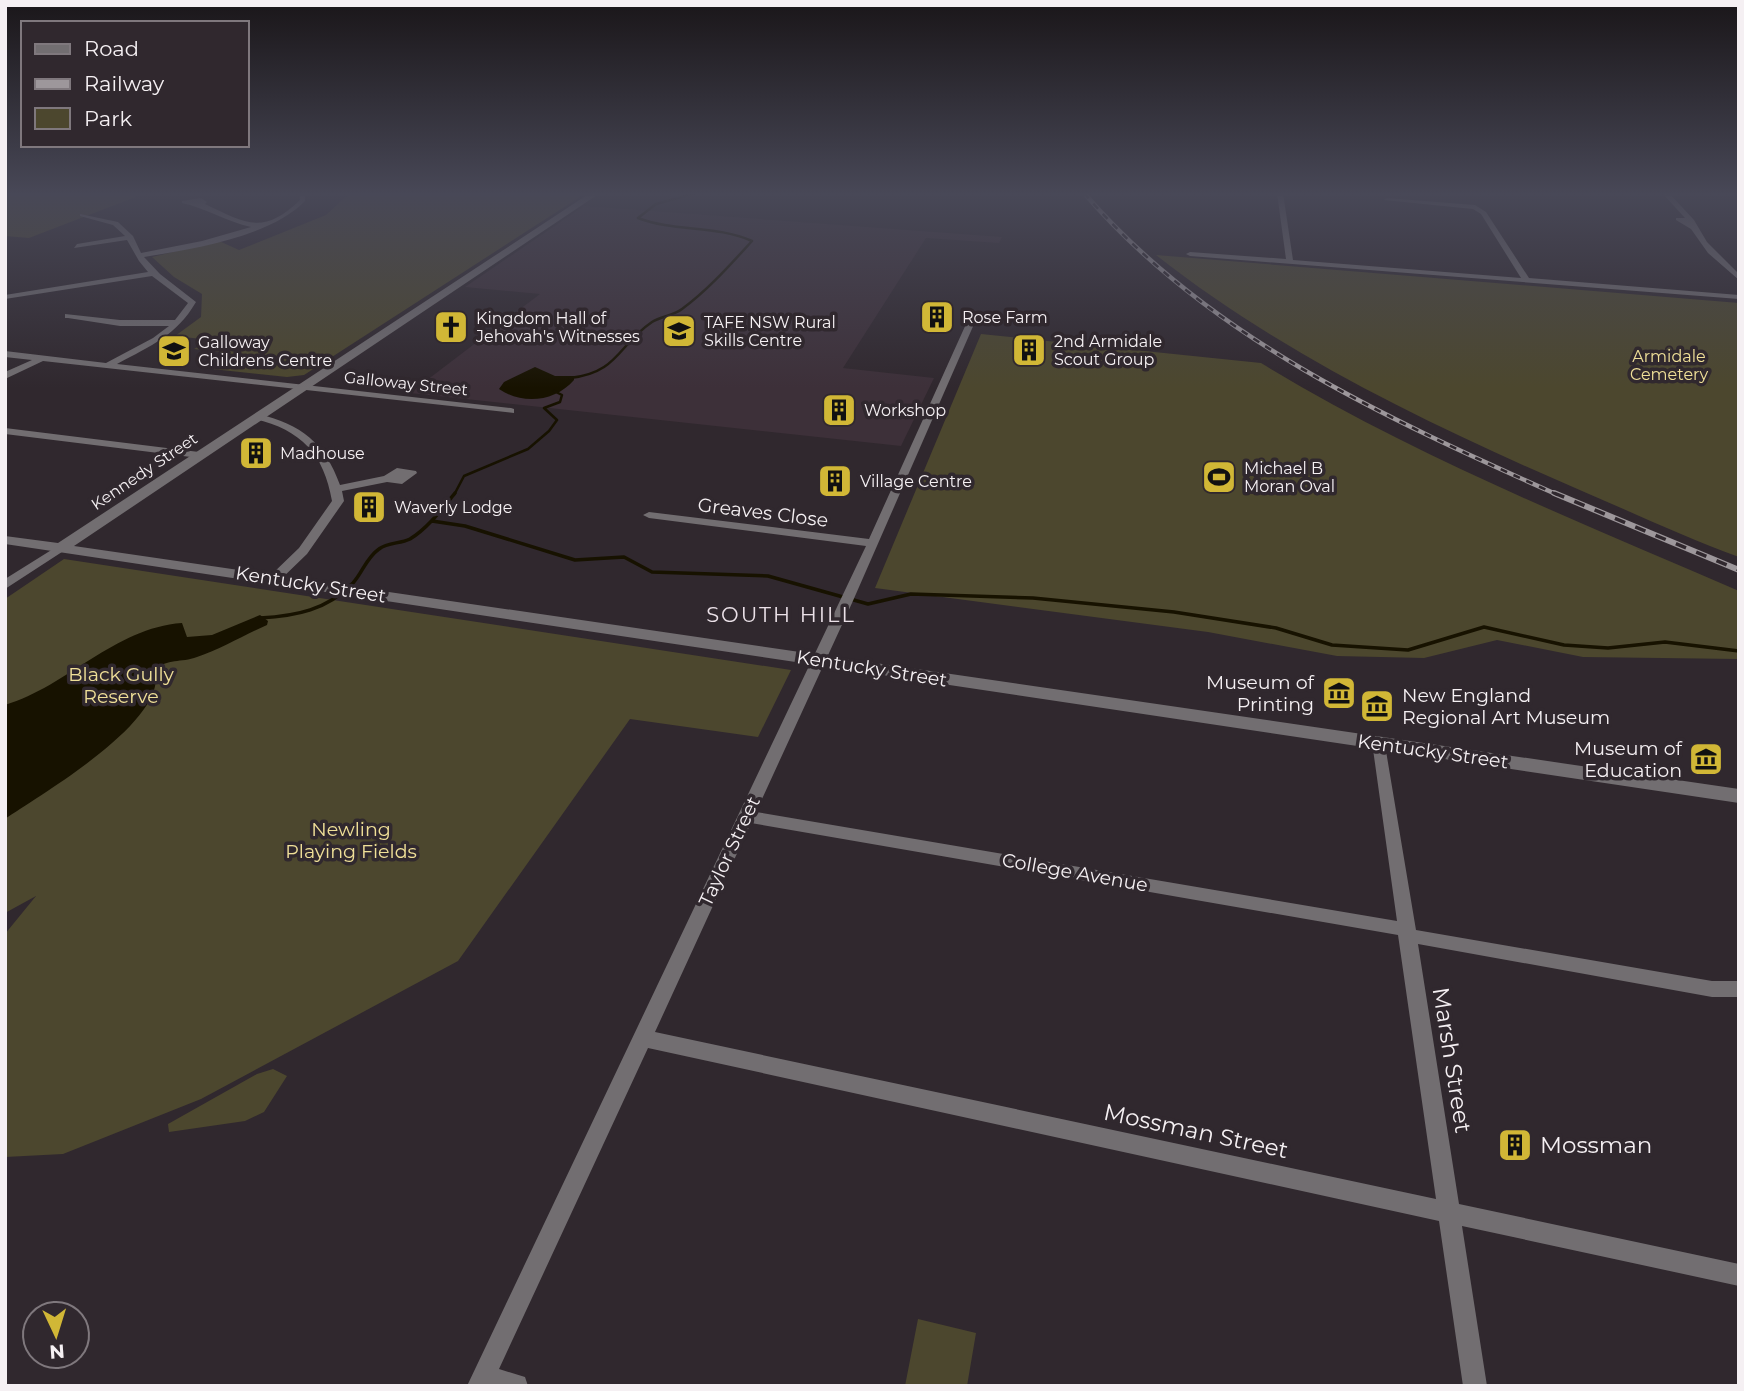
<svg xmlns="http://www.w3.org/2000/svg" width="1744" height="1391" font-family="Montserrat,sans-serif">
	<style>
		.built { fill: #3d3039 }
		.green { fill: #4c472e }
		.water { fill: #171200 }
		.lines { fill: none; stroke-linecap: round; stroke-linejoin: round }
		.stream-far1 { stroke: #171200; stroke-width: 2.5 }
		.stream { stroke: #171200; stroke-width: 3.5 }
		.minor { fill: #726e71; fill-rule: evenodd }
		.tertiary { fill: #726e71; fill-rule: evenodd }
		.rail-far1-casing { stroke: #9d979b; stroke-width: 4.5 }
		.rail-casing { stroke: #9d979b; stroke-width: 6 }
		.rail-far1 { stroke: #30282e; stroke-width: 2.5; stroke-dasharray: 7; stroke-linecap: butt }
		.rail { stroke: #30282e; stroke-width: 3.5; stroke-dasharray: 11; stroke-linecap: butt }
		.labels { text-anchor: middle; stroke-width: 7; stroke-linejoin: round; paint-order: stroke }
		.far-poi-label { font-size: 16px; fill: #f5f0f3; stroke: #30282e; text-anchor: start }
		.far-park-label { font-size: 16px; fill: #f0e098; stroke: #30282e }
		.far-street-label { font-size: 16px; fill: #f5f0f3; stroke: #30282e }
		.street-label { font-size: 19px; fill: #f5f0f3; stroke: #30282e }
		.park-label { font-size: 19px; fill: #f0e098; stroke: #30282e }
		.poi-label { font-size: 19px; fill: #f5f0f3; stroke: #30282e; text-anchor: end }
		.neighbourhood-label { font-size: 21px; letter-spacing: 2px; fill: #ebe1e8; stroke: #30282e }
		.near-street-label { font-size: 23px; fill: #f5f0f3; stroke: #30282e }
		.near-poi-label { font-size: 23px; fill: #f5f0f3; stroke: #30282e; text-anchor: start }
	</style>
	<rect width="100%" height="100%" fill="#30282e"/>
	<path class="built" d="M 584,206 L 1002,237 L 999,243 L 926,238 L 843,368 L 934,378 L 901,446 L 410,393 L 540,294 L 465,287 Z"/>
	<path class="green" d="M 5,193 L 146,193 L 29,238 L 5,236 Z
		M 350,193 L 586,193 L 304,375 L 287,377 L 203,368 L 227,353 L 194,349 L 210,340 L 175,336 L 201,317 L 202,294 L 174,277 L 152,257 L 219,241 L 239,250 L 326,215 Z
		M 1156,255 L 1739,303 L 1739,557 C 1686,538 1634,513 1582,491 C 1434,427 1283,355 1156,255 Z
		M 981,334 L 1261,363 C 1412,455 1577,521 1739,591 L 1739,659 L 1583,657 L 1497,640 L 1424,658 L 1337,656 L 1208,632 L 875,588 Z
		M 64,559 L 791,670 L 758,737 L 630,719 L 458,961 L 201,1099 L 63,1154 L 5,1157 L 5,934 L 36,896 L 5,913 L 5,599 Z
		M 273,1069 L 287,1076 L 264,1112 L 245,1121 L 169,1132 L 168,1124 L 257,1074 Z
		M 918,1319 L 976,1333 L 967,1386 L 905,1386 Z"/>
	<path class="water" d="M 535,367 L 555,376 L 574,376 L 574,380 C 555,402 522,405 499,389 L 504,382 Z
		M 260,615 L 268,621 L 267,625 C 244,635 221,649 197,657 C 181,663 167,658 155,670 C 169,721 41,794 5,819 L 5,705 C 68,686 114,628 182,623 L 187,637 L 212,635 Z"/>
	<g class="lines">
		<path class="stream-far1" d="M 570,378 C 618,373 618,345 652,322 C 661,316 673,316 682,309 C 708,290 730,265 752,241 C 717,225 674,232 638,218 L 656,204 L 696,193
			M 454,495 L 464,476 L 528,449 L 549,431 L 557,420 L 544,408 L 560,402 L 562,395 L 554,391"/>
		<path class="stream" d="M 432,521 L 465,526 L 575,560 L 624,557 L 652,572 L 768,576 L 868,604 L 911,594 L 1033,598 L 1174,612 L 1276,628 L 1332,645 L 1408,650 L 1484,627 L 1564,645 L 1608,648 L 1665,642 L 1739,651
			M 260,618 C 296,616 327,610 353,583 C 363,572 366,558 379,549 C 388,542 400,544 410,539 C 428,528 442,509 455,493"/>
		<path class="minor" d="M 299,193 L 305,193 L 305,201 C 270,237 193,249 144,257 L 160,274 L 196,302 C 176,336 152,345 117,364 L 511,408 L 514,409 L 514,413 L 43,361 L 5,379 L 5,372 L 32,360 L 5,357 L 5,351 L 106,363 L 153,338 L 169,326 L 120,326 L 68,318 L 65,318 L 65,314 L 120,320 L 175,320 L 188,303 L 152,276 L 5,299 L 5,295 L 148,272 L 139,261 L 127,240 L 74,248 L 77,244 L 125,236 L 113,225 L 80,216 L 80,214 L 118,222 L 133,236 L 141,253 L 202,241 L 251,227 C 227,222 206,208 182,203 L 182,201 L 201,198 L 207,202 L 205,204 C 245,223 263,236 300,200 Z
			M 1277,193 L 1283,193 L 1293,260 L 1521,278 L 1481,214 L 1473,209 L 1384,200 L 1387,198 L 1475,205 L 1486,212 L 1529,278 L 1739,295 L 1739,299 L 1190,256 L 1186,254 L 1190,252 L 1286,259 Z
			M 1662,193 L 1669,193 L 1694,220 L 1707,242 L 1739,274 L 1739,280 L 1708,253 L 1691,229 L 1676,220 L 1676,218 L 1685,218 Z
			M 971,313 L 978,315 L 852,603 L 756,812 L 1397,921 L 1372,742 L 1379,737 L 1384,739 L 1416,930 L 1712,981 L 1739,981 L 1739,997 L 1712,997 L 1418,944 L 1459,1204 L 1739,1264 L 1739,1286 L 1462,1226 L 1487,1386 L 1463,1386 L 1439,1221 L 648,1048 L 499,1369 L 525,1377 L 528,1386 L 467,1386 L 866,546 L 649,518 L 643,515 L 649,512 L 869,539 ZM 751,823 L 1398,935 L 1436,1199 L 655,1032 Z
			M 258,414 C 301,424 325,443 340,485 L 384,476 L 397,468 L 416,471 L 417,473 L 402,484 L 387,482 L 342,491 L 344,501 L 307,554 L 279,581 L 271,581 L 269,578 L 271,575 L 299,548 L 332,501 C 324,454 301,430 255,419 L 253,417 Z
			M 5,428 L 199,452 L 204,455 L 199,458 L 5,434 Z
			M 61,544 L 67,548 L 65,550 L 5,589 L 5,579 Z"/>
		<path class="tertiary" d="M 590,193 L 600,193 L 74,546 L 1739,789 L 1739,803 L 5,544 L 5,536 L 58,543 Z"/>
		<g class="rail-far1-casing">
			<path id="rail-far1" d="M 1084,193 C 1209,338 1386,418 1558,495"/>
		</g>
		<g class="rail-casing">
			<path id="rail" d="M 1554,493 L 1739,570"/>
		</g>
		<use href="#rail-far1" class="rail-far1"/>
		<use href="#rail" class="rail"/>
	</g>
	<linearGradient id="sky" x2="0" y2="1"><stop stop-color="#1a1619"/><stop offset="0.5" stop-color="#484857"/><stop offset="1" stop-color="#484857" stop-opacity="0"/></linearGradient>
	<rect width="1744" height="388" fill="url(#sky)"/>
	<defs>
		<g id="building-square" transform="scale(1.75)"><rect x="-9" y="-9" width="18" height="18" rx="4" fill="#d1b736" stroke="#30282e"/><path d="M-4-6H4V6H1V3H-1V6H-4ZM-2.5-4.3h1.7v1.8h-1.7ZM.8-4.3h1.7v1.8H.8ZM-2.5-1h1.7V.8h-1.7ZM.8-1h1.7V.8H.8Z" fill="#111"/></g>
		<g id="church-square" transform="scale(1.75)"><rect x="-9" y="-9" width="18" height="18" rx="4" fill="#d1b736" stroke="#30282e"/><path d="M-1.2-6h2.4v3.5h3.3v2.4h-3.3V6h-2.4V-.1h-3.3v-2.4h3.3Z" fill="#111"/></g>
		<g id="university-square" transform="scale(1.75)"><rect x="-9" y="-9" width="18" height="18" rx="4" fill="#d1b736" stroke="#30282e"/><path d="M0-5L7-2L0 1L-7-2ZM-4 1L0 2.5L4 1V4Q0 6-4 4Z" fill="#111"/></g>
		<g id="school-square" transform="scale(1.75)"><rect x="-9" y="-9" width="18" height="18" rx="4" fill="#d1b736" stroke="#30282e"/><path d="M0-5L7-2L0 1L-7-2ZM-4 1L0 2.5L4 1V4Q0 6-4 4Z" fill="#111"/></g>
		<g id="stadium-square" transform="scale(1.75)"><rect x="-9" y="-9" width="18" height="18" rx="4" fill="#d1b736" stroke="#30282e"/><path d="M0-5a6.5 5 0 1 0 0 10a6.5 5 0 1 0 0-10ZM-3.5-1.8h7v3.6h-7Z" fill="#111"/></g>
		<g id="museum-square" transform="scale(1.75)"><rect x="-9" y="-9" width="18" height="18" rx="4" fill="#d1b736" stroke="#30282e"/><path d="M0-6L6-3V-2H-6V-3ZM-5-1h2V3h-2ZM-1-1h2V3h-2ZM3-1h2V3H3ZM-6 4H6V6H-6Z" fill="#111"/></g>
	</defs>
	<g fill-rule="evenodd">
		<use href="#building-square" x="937" y="317"/>
		<use href="#church-square" x="451" y="327"/>
		<use href="#university-square" x="679" y="331"/>
		<use href="#building-square" x="1029" y="350"/>
		<use href="#school-square" x="174" y="351"/>
		<use href="#building-square" x="839" y="410"/>
		<use href="#building-square" x="256" y="453"/>
		<use href="#stadium-square" x="1219" y="477"/>
		<use href="#building-square" x="835" y="481"/>
		<use href="#building-square" x="369" y="507"/>
		<use href="#museum-square" x="1339" y="693"/>
		<use href="#museum-square" x="1377" y="706"/>
		<use href="#museum-square" x="1706" y="759"/>
		<use href="#building-square" x="1515" y="1145"/>
	</g>
	<g class="labels">
		<g class="far-poi-label">
			<text x="962" y="323">Rose Farm</text>
			<text x="476" y="324">Kingdom Hall of<tspan x="476" dy="18">Jehovah's Witnesses</tspan></text>
			<text x="704" y="328">TAFE NSW Rural<tspan x="704" dy="18">Skills Centre</tspan></text>
			<text x="1054" y="347">2nd Armidale<tspan x="1054" dy="18">Scout Group</tspan></text>
			<text x="198" y="348">Galloway<tspan x="198" dy="18">Childrens Centre</tspan></text>
			<text x="864" y="416">Workshop</text>
			<text x="280" y="459">Madhouse</text>
			<text x="1244" y="474">Michael B<tspan x="1244" dy="18">Moran Oval</tspan></text>
			<text x="860" y="487">Village Centre</text>
			<text x="394" y="513">Waverly Lodge</text>
		</g>
		<g class="far-park-label">
			<text x="1669" y="362">Armidale<tspan x="1669" dy="18">Cemetery</tspan></text>
		</g>
		<g class="far-street-label">
			<text transform="translate(406 383) rotate(6)" y="6">Galloway Street</text>
			<text transform="translate(144 471) rotate(-34)" y="6">Kennedy Street</text>
		</g>
		<g class="street-label">
			<text transform="translate(763 512) rotate(7)" y="7">Greaves Close</text>
			<text transform="translate(311 584) rotate(9)" y="7">Kentucky Street</text>
			<text transform="translate(872 668) rotate(9)" y="7">Kentucky Street</text>
			<text transform="translate(1433 751) rotate(8)" y="7">Kentucky Street</text>
			<text transform="translate(729 851) rotate(-65)" y="7">Taylor Street</text>
			<text transform="translate(1075 872) rotate(10)" y="7">College Avenue</text>
		</g>
		<g class="park-label">
			<text x="121" y="681">Black Gully<tspan x="121" dy="22">Reserve</tspan></text>
			<text x="351" y="836">Newling<tspan x="351" dy="22">Playing Fields</tspan></text>
		</g>
		<g class="poi-label">
			<text x="1314" y="689">Museum of<tspan x="1314" dy="22">Printing</tspan></text>
			<text x="1402" y="702" text-anchor="start">New England<tspan x="1402" dy="22">Regional Art Museum</tspan></text>
			<text x="1682" y="755">Museum of<tspan x="1682" dy="22">Education</tspan></text>
		</g>
		<g class="neighbourhood-label">
			<text x="781" y="622">SOUTH HILL</text>
		</g>
		<g class="near-street-label">
			<text transform="translate(1452 1060) rotate(81)" y="8">Marsh Street</text>
			<text transform="translate(1196 1131) rotate(12)" y="8">Mossman Street</text>
		</g>
		<g class="near-poi-label">
			<text x="1540" y="1153">Mossman</text>
		</g>
	</g>
	<rect width="1744" height="1391" fill="none" stroke="#f5f0f3" stroke-width="14"/>
	<rect x="21" y="21" width="228" height="126" fill="#30282e" stroke="#7f787d" stroke-width="2"/>
	<rect x="35" y="44" width="35" height="10" fill="#726e71" stroke="#7f787d" stroke-width="2"/>
	<text x="84" y="56" font-size="21" fill="#f5f0f3">Road</text>
	<rect x="35" y="79" width="35" height="10" fill="#9d979b" stroke="#7f787d" stroke-width="2"/>
	<text x="84" y="91" font-size="21" fill="#f5f0f3">Railway</text>
	<rect x="35" y="108" width="35" height="21" fill="#4c472e" stroke="#7f787d" stroke-width="2"/>
	<text x="84" y="126" font-size="21" fill="#f5f0f3">Park</text>
	<g transform="translate(56 1335) rotate(176)"><circle r="33" fill="#30282e" stroke="#7f787d" stroke-width="2"/>
	<path d="M0-5L12 26L0 18L-12 26Z" fill="#d1b736"/>
	<text y="-10" font-size="19" font-weight="bold" text-anchor="middle" fill="#f5f0f3">N</text>
	</g>
</svg>
